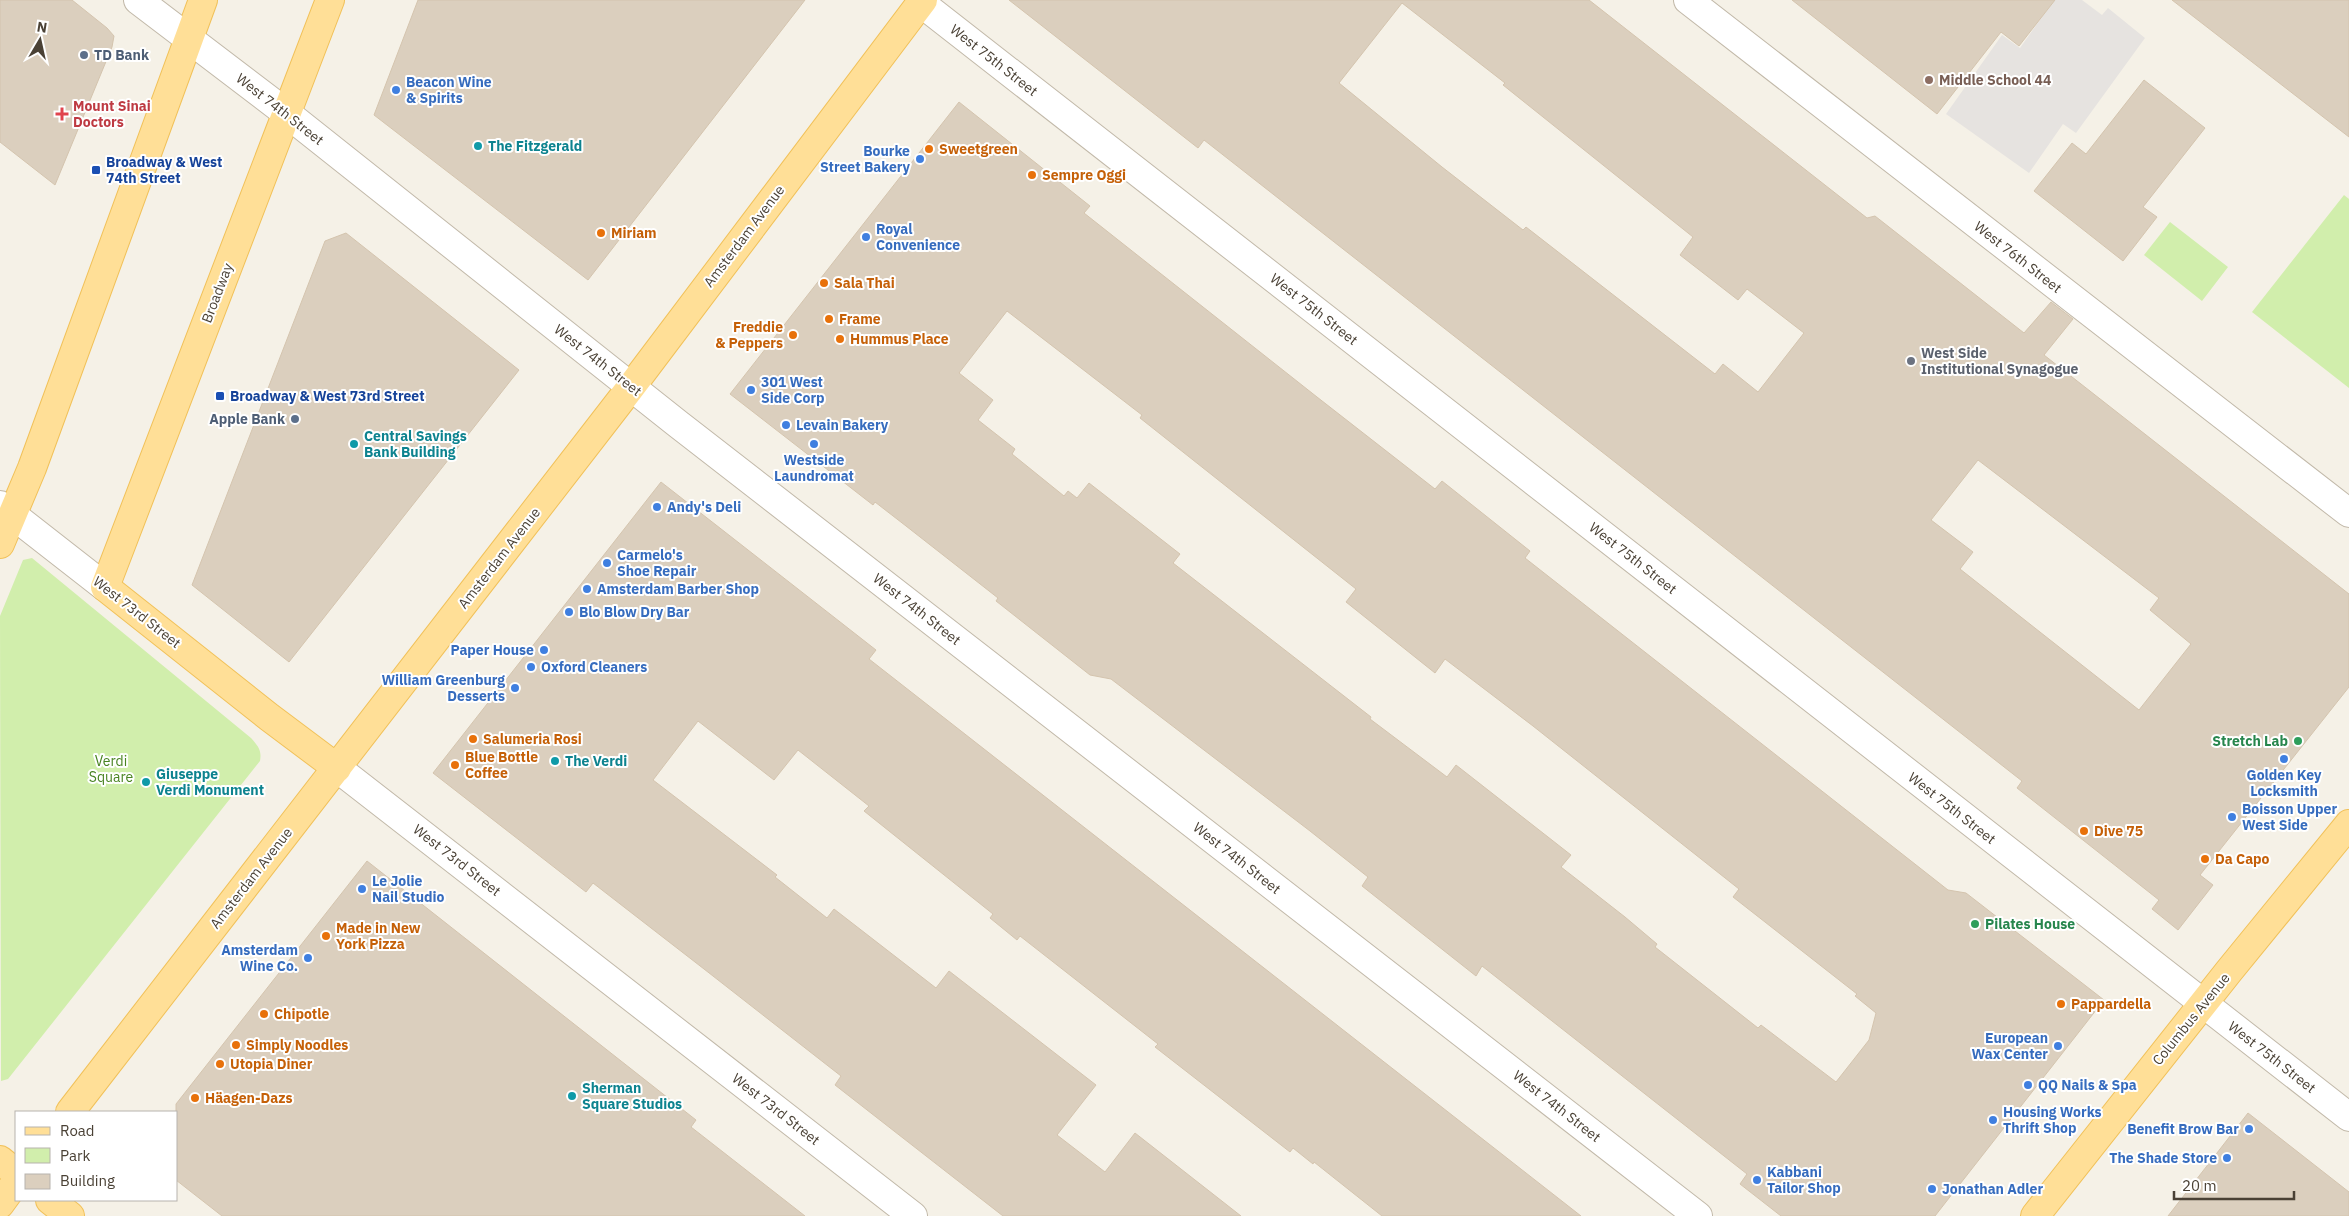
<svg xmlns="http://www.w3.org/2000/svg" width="2349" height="1216" font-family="'IBM Plex Sans',sans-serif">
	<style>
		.green { fill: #d1eeac }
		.parking { fill: #e6e3e0 }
		.building { fill: #dbcfbe; stroke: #d4c4ae; fill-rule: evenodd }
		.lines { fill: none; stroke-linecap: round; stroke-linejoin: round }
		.minor-casing { stroke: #c2b9a9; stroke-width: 30 }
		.major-casing { stroke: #f1c159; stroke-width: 30 }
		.minor { stroke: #fff; stroke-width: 28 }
		.major { stroke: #ffdf97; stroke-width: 28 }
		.service-dot { fill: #5c6f8a; stroke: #fff; stroke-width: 2 }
		.education-dot { fill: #8d6e63; stroke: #fff; stroke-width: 2 }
		.shop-dot { fill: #3f7fe0; stroke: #fff; stroke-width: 2 }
		.health-dot { fill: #e0444e; stroke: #fff; stroke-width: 2 }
		.culture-dot { fill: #0f9aa8; stroke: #fff; stroke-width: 2 }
		.food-dot { fill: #e8710a; stroke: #fff; stroke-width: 2 }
		.transit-dot { fill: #1a4fb4; stroke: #fff; stroke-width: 2 }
		.worship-dot { fill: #6b7280; stroke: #fff; stroke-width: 2 }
		.leisure-dot { fill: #2e9e5b; stroke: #fff; stroke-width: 2 }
		.labels { text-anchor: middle; stroke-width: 4; stroke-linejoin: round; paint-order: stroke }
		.service-label { font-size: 14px; font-weight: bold; fill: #4e5e75; stroke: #fff; text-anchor: start }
		.street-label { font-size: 14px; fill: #4a4135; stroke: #fff }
		.education-label { font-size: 14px; font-weight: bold; fill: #785e54; stroke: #fff; text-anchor: start }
		.shop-label { font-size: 14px; font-weight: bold; fill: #366cbe; stroke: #fff; text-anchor: start }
		.health-label { font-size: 14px; font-weight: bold; fill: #be3a42; stroke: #fff; text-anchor: start }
		.culture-label { font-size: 14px; font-weight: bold; fill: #0d838f; stroke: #fff; text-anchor: start }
		.food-label { font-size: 14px; font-weight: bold; fill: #c56008; stroke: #fff; text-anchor: start }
		.transit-label { font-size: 14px; font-weight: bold; fill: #164399; stroke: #fff; text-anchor: start }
		.worship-label { font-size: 14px; font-weight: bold; fill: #5b616d; stroke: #fff; text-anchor: start }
		.leisure-label { font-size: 14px; font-weight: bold; fill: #27864d; stroke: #fff; text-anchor: end }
		.park-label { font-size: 14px; fill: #488321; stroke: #fff }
	</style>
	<rect width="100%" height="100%" fill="#f5f1e7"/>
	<path class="green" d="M 2344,195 L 2349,199 L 2349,388 L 2252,312 Z
		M 2170,222 L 2228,267 L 2202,301 L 2144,255 Z
		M 32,558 L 251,738 C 258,746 262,750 260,761 L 8,1079 L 1,1081 L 0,616 L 23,560 Z"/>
	<path class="parking" d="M 2054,0 L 2082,0 L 2102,15 L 2108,8 L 2145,38 L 2076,133 L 2063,124 L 2029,173 L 1946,114 L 2002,35 L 2020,48 Z"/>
	<path class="building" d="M 0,0 L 72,0 L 107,28 L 114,36 L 112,47 L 55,185 L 0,142 Z
		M 418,0 L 805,0 L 588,280 L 374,115 Z
		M 1009,0 L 1589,0 L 1867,218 L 1875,216 L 2024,333 L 2051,302 L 2073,319 L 2044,355 L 2349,594 L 2349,687 L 2200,875 L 2213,885 L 2178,930 L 2152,909 L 2159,900 L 2017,788 L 2022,781 L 1204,140 L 1198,148 ZM 1402,3 L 1505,83 L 1503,85 L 1693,237 L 1680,255 L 1738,300 L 1747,289 L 1804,333 L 1758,392 L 1723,364 L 1715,374 L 1526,227 L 1523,230 L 1442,167 L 1339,83 ZM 1978,460 L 2159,598 L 2150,610 L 2191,644 L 2139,710 L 1960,569 L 1973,552 L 1931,520 Z
		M 1792,0 L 2055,0 L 2019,46 L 2001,32 L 1937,114 Z
		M 2172,0 L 2349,0 L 2349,137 Z
		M 2144,80 L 2205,128 L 2143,207 L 2157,217 L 2123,261 L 2034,191 L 2072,143 L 2086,154 Z
		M 959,102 L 1090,206 L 1084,213 L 1317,397 L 1435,489 L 1442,481 L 1530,551 L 1525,558 L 1669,671 L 1948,890 L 1966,893 L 2104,1000 L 1935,1216 L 1781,1216 L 1740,1184 L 1747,1174 L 1482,966 L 1476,976 L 1362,886 L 1368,877 L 1310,831 L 1111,679 L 1090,675 L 996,601 L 998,598 L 906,526 L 875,502 L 873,505 L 730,394 ZM 1007,311 L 1142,415 L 1140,418 L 1356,589 L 1346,602 L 1435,673 L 1445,659 L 1533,726 L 1739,889 L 1733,897 L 1857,994 L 1855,996 L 1876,1013 L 1869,1040 L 1836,1082 L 1761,1025 L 1758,1028 L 1655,947 L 1657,944 L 1625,917 L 1561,867 L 1571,855 L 1456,765 L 1447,777 L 1370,719 L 1371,717 L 1173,563 L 1180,554 L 1089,483 L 1077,498 L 1068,491 L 1064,496 L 1012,454 L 1015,449 L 978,420 L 993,400 L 959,373 Z
		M 346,233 L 519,370 L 289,662 L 192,585 L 325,241 Z
		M 661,482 L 876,650 L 869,659 L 1581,1216 L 1382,1216 L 1314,1162 L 1313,1164 L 1293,1148 L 1290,1152 L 1155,1047 L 1158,1044 L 1020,936 L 1017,940 L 990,918 L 993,914 L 864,811 L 869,806 L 798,750 L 774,780 L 698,721 L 653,780 L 777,875 L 775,877 L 827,918 L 834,909 L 936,988 L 949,971 L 1096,1085 L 1057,1135 L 1105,1172 L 1135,1133 L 1241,1216 L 1003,1216 L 835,1085 L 841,1076 L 704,969 L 593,883 L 586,892 L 433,773 Z
		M 367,861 L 696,1120 L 691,1127 L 805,1216 L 222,1216 L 176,1180 L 176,1104 Z
		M 2248,1113 L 2349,1192 L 2349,1216 L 2168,1216 Z"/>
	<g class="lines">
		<g class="minor-casing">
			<path id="minor" d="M 138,0 L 285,112 L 678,424 L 1698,1216
				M 1688,0 L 2349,513
				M 921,3 L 2349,1117
				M 0,505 L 105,587
				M 337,768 L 913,1216"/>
		</g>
		<g class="major-casing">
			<path id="major" d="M 330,0 L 105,587 L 269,717 L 337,768
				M 0,544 L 32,468 L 203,0
				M 70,1112 L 631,387 L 923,0
				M 0,1160 L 16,1173
				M 50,1200 L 70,1216
				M 0,1204 L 16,1182
				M 2035,1216 L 2229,971 L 2349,824"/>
		</g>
		<use href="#minor" class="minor"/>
		<use href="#major" class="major"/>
	</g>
	<g class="service-dot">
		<circle cx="84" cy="55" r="5"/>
		<circle cx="295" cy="419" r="5"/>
	</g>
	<circle class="education-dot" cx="1929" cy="80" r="5"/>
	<g class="shop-dot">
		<circle cx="396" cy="90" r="5"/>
		<circle cx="920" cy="159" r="5"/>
		<circle cx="866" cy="237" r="5"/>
		<circle cx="751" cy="390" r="5"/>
		<circle cx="786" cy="425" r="5"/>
		<circle cx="814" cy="444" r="5"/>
		<circle cx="657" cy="507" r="5"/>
		<circle cx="607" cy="563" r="5"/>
		<circle cx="587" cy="589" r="5"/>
		<circle cx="569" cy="612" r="5"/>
		<circle cx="544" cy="650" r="5"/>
		<circle cx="531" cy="667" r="5"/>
		<circle cx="515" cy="688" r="5"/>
		<circle cx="2284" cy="759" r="5"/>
		<circle cx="2232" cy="817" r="5"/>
		<circle cx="362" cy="889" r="5"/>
		<circle cx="308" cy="958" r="5"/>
		<circle cx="2058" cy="1046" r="5"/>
		<circle cx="2028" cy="1085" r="5"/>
		<circle cx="1993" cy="1120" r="5"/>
		<circle cx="2249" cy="1129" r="5"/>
		<circle cx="2227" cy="1158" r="5"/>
		<circle cx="1757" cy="1180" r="5"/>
		<circle cx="1932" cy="1189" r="5"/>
	</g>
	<path class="health-dot" d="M59.5 106.5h5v5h5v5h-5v5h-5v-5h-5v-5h5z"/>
	<g class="culture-dot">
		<circle cx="478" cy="146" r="5"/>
		<circle cx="354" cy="444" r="5"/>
		<circle cx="555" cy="761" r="5"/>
		<circle cx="146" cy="782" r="5"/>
		<circle cx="572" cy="1096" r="5"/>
	</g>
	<g class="food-dot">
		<circle cx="929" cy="149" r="5"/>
		<circle cx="1032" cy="175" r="5"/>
		<circle cx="601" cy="233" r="5"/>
		<circle cx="824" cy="283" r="5"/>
		<circle cx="829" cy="319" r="5"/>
		<circle cx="793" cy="335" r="5"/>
		<circle cx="840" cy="339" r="5"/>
		<circle cx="473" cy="739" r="5"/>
		<circle cx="455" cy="765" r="5"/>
		<circle cx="2084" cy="831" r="5"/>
		<circle cx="2205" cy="859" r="5"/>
		<circle cx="326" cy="936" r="5"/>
		<circle cx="2061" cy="1004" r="5"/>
		<circle cx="264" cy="1014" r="5"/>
		<circle cx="236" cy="1045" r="5"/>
		<circle cx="220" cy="1064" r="5"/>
		<circle cx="195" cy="1098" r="5"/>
	</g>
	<g class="transit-dot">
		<rect x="91" y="165" width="10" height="10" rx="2.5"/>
		<rect x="215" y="391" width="10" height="10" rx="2.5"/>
	</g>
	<circle class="worship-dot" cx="1911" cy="361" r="5"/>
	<g class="leisure-dot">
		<circle cx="2298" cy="741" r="5"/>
		<circle cx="1975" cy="924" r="5"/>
	</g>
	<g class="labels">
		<g class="service-label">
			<text x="94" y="60">TD Bank</text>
			<text x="285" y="424" text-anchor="end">Apple Bank</text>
		</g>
		<g class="street-label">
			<text transform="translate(994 60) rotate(38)" y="5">West 75th Street</text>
			<text transform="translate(280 109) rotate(38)" y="5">West 74th Street</text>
			<text transform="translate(744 236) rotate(-53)" y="5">Amsterdam Avenue</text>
			<text transform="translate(2018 257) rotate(38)" y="5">West 76th Street</text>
			<text transform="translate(217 293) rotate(-69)" y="5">Broadway</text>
			<text transform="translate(1314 309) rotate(38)" y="5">West 75th Street</text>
			<text transform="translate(598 360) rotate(38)" y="5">West 74th Street</text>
			<text transform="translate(499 558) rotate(-52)" y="5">Amsterdam Avenue</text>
			<text transform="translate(1633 558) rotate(38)" y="5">West 75th Street</text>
			<text transform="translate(917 609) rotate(38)" y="5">West 74th Street</text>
			<text transform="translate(137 612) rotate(38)" y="5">West 73rd Street</text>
			<text transform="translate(1952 808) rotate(38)" y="5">West 75th Street</text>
			<text transform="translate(1237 858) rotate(38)" y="5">West 74th Street</text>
			<text transform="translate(457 860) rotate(38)" y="5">West 73rd Street</text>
			<text transform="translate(251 878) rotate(-52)" y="5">Amsterdam Avenue</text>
			<text transform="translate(2191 1019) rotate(-51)" y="5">Columbus Avenue</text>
			<text transform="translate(2272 1057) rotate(38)" y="5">West 75th Street</text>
			<text transform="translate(1557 1106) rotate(38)" y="5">West 74th Street</text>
			<text transform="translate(776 1109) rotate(38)" y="5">West 73rd Street</text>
		</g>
		<g class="education-label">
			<text x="1939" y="85">Middle School 44</text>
		</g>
		<g class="shop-label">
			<text x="406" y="87">Beacon Wine<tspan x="406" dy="16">&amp; Spirits</tspan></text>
			<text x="910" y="156" text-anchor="end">Bourke<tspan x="910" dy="16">Street Bakery</tspan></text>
			<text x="876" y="234">Royal<tspan x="876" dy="16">Convenience</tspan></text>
			<text x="761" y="387">301 West<tspan x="761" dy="16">Side Corp</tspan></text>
			<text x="796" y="430">Levain Bakery</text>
			<text x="814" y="465" text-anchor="middle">Westside<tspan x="814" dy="16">Laundromat</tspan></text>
			<text x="667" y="512">Andy's Deli</text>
			<text x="617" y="560">Carmelo's<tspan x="617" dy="16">Shoe Repair</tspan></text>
			<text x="597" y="594">Amsterdam Barber Shop</text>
			<text x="579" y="617">Blo Blow Dry Bar</text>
			<text x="534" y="655" text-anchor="end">Paper House</text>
			<text x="541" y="672">Oxford Cleaners</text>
			<text x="505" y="685" text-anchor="end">William Greenburg<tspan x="505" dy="16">Desserts</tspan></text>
			<text x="2284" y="780" text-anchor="middle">Golden Key<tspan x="2284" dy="16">Locksmith</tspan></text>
			<text x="2242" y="814">Boisson Upper<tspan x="2242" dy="16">West Side</tspan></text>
			<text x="372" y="886">Le Jolie<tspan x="372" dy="16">Nail Studio</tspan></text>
			<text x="298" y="955" text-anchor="end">Amsterdam<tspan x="298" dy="16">Wine Co.</tspan></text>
			<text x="2048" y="1043" text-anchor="end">European<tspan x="2048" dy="16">Wax Center</tspan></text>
			<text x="2038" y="1090">QQ Nails &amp; Spa</text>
			<text x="2003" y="1117">Housing Works<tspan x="2003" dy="16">Thrift Shop</tspan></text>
			<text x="2239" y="1134" text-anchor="end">Benefit Brow Bar</text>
			<text x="2217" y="1163" text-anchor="end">The Shade Store</text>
			<text x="1767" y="1177">Kabbani<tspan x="1767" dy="16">Tailor Shop</tspan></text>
			<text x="1942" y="1194">Jonathan Adler</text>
		</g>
		<g class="health-label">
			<text x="73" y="111">Mount Sinai<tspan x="73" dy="16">Doctors</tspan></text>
		</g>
		<g class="culture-label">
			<text x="488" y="151">The Fitzgerald</text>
			<text x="364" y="441">Central Savings<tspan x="364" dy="16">Bank Building</tspan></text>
			<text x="565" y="766">The Verdi</text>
			<text x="156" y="779">Giuseppe<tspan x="156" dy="16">Verdi Monument</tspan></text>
			<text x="582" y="1093">Sherman<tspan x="582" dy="16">Square Studios</tspan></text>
		</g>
		<g class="food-label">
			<text x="939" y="154">Sweetgreen</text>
			<text x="1042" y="180">Sempre Oggi</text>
			<text x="611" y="238">Miriam</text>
			<text x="834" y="288">Sala Thai</text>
			<text x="839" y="324">Frame</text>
			<text x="783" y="332" text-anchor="end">Freddie<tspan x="783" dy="16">&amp; Peppers</tspan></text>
			<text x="850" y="344">Hummus Place</text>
			<text x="483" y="744">Salumeria Rosi</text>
			<text x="465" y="762">Blue Bottle<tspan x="465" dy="16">Coffee</tspan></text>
			<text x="2094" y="836">Dive 75</text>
			<text x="2215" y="864">Da Capo</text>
			<text x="336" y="933">Made in New<tspan x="336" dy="16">York Pizza</tspan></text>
			<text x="2071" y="1009">Pappardella</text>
			<text x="274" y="1019">Chipotle</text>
			<text x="246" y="1050">Simply Noodles</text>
			<text x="230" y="1069">Utopia Diner</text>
			<text x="205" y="1103">Häagen-Dazs</text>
		</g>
		<g class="transit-label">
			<text x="106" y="167">Broadway &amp; West<tspan x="106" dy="16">74th Street</tspan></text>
			<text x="230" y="401">Broadway &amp; West 73rd Street</text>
		</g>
		<g class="worship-label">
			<text x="1921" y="358">West Side<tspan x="1921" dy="16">Institutional Synagogue</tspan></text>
		</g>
		<g class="leisure-label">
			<text x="2288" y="746">Stretch Lab</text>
			<text x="1985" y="929" text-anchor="start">Pilates House</text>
		</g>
		<g class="park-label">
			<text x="111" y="766">Verdi<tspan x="111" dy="16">Square</tspan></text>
		</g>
	</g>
	<rect x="15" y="1111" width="162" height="90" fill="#ffffff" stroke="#b7b3ae"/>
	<rect x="25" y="1127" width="25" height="8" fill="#ffdf97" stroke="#b7b3ae"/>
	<text x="60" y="1136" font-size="15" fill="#4a4135">Road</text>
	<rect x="25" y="1148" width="25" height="15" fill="#d1eeac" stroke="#b7b3ae"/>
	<text x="60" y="1161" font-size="15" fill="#4a4135">Park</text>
	<rect x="25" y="1174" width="25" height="15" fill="#dbcfbe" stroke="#b7b3ae"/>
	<text x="60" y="1186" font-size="15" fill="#4a4135">Building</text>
	<g transform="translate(40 40) rotate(9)" stroke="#ffffff" stroke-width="4" paint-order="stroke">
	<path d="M0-4L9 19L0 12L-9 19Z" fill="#4a4135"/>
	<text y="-8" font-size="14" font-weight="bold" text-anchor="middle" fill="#4a4135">N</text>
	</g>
	<path d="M2174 1191v8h120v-8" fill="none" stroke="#4a4135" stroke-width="2.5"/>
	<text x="2182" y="1191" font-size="15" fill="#4a4135" stroke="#ffffff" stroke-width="4" paint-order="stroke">20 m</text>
</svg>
